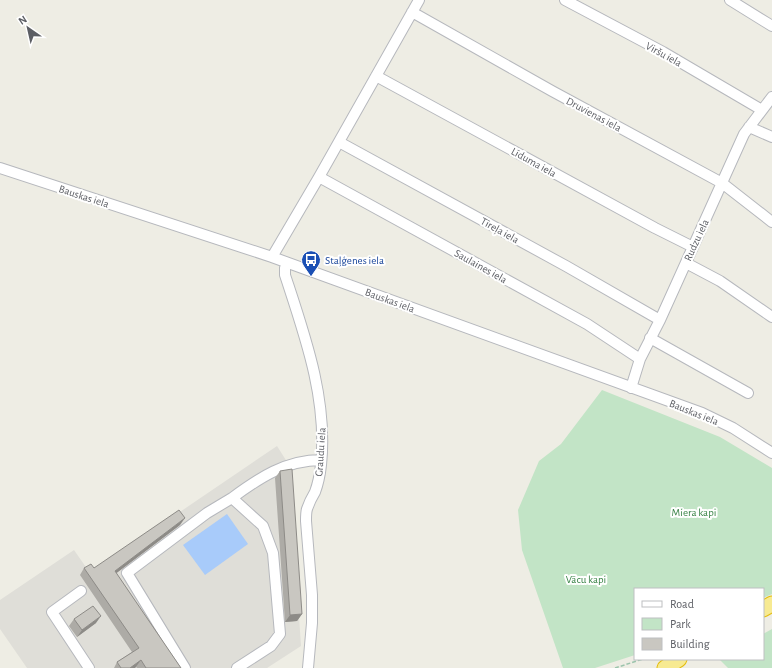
<svg xmlns="http://www.w3.org/2000/svg" width="772" height="668" font-family="'Alegreya Sans',sans-serif">
	<style>
		.industrial { fill: #dfded8 }
		.green { fill: #c2e4c6 }
		.water { fill: #a8cbfa }
		.lines { fill: none; stroke-linecap: round; stroke-linejoin: round }
		.minor-casing { stroke: #b6b8bd; stroke-width: 12 }
		.highway-casing { stroke: #e4bd0e; stroke-width: 17 }
		.path { stroke: #9cc4ac; stroke-width: 1.5; stroke-dasharray: 4 2; stroke-linecap: butt }
		.minor { stroke: #fff; stroke-width: 10 }
		.highway { stroke: #f7ea92; stroke-width: 15 }
		.wall { fill: #adaba6 }
		.shaded-wall { fill: #8d8b87 }
		.building { fill: #c9c7c1; stroke: #8d8b87 }
		.labels { text-anchor: middle; stroke-width: 4; stroke-linejoin: round; paint-order: stroke }
		.street-label { font-size: 11px; fill: #5c5e64; stroke: #fff }
		.transit-label { font-size: 11px; fill: #164399; stroke: #fff; text-anchor: start }
		.park-label { font-size: 11px; fill: #3b8448; stroke: #fff }
	</style>
	<rect width="100%" height="100%" fill="#eeede4"/>
	<path class="industrial" d="M 277,446 L 289,465 L 301,646 L 267,668 L 27,668 L 0,629 L 0,600 L 74,550 L 90,573 Z"/>
	<path class="green" d="M 602,390 L 720,437 L 772,468 L 772,594 L 763,598 L 763,589 L 635,589 L 635,655 L 595,668 L 563,668 L 522,550 L 518,510 L 539,461 L 561,444 Z
		M 772,629 L 772,668 L 728,668 L 720,660 L 722,659 L 763,659 L 763,634 Z"/>
	<path class="water" d="M 227,514 L 248,544 L 205,575 L 183,545 Z"/>
	<g class="lines">
		<g class="minor-casing">
			<path id="minor" d="M 565,0 L 663,52 L 762,110
				M 730,0 L 772,26
				M 412,12 L 552,91 L 722,183 L 772,222
				M 376,76 L 655,228 L 693,247
				M 749,127 L 772,137
				M 339,142 L 566,266 L 660,320
				M 0,168 L 272,257 L 702,413 L 733,428 L 772,453
				M 319,177 L 587,324 L 640,359
				M 272,257 L 319,177 L 419,0
				M 287,263 L 285,268 L 285,275 C 305,336 328,400 321,465 C 320,474 318,484 315,492 C 312,497 309,503 307,509 C 306,512 306,517 306,521 L 312,595 L 312,623 L 308,668
				M 686,263 L 720,281 L 772,317
				M 650,338 L 748,393
				M 631,388 L 640,359 L 660,320 L 744,134 L 772,97
				M 232,498 C 259,478 286,460 321,460
				M 81,591 L 52,612 L 89,668
				M 185,668 L 127,573 L 207,513 L 232,498 L 263,526 L 273,553 L 280,634 L 271,646 L 237,668"/>
		</g>
		<g class="highway-casing">
			<path id="highway" d="M 763,609 L 772,604
				M 665,668 L 679,659"/>
		</g>
		<path class="path" d="M 615,668 L 643,659"/>
		<use href="#minor" class="minor"/>
		<use href="#highway" class="highway"/>
	</g>
	<path class="wall" d="M 280,471 L 302,614 L 297,621 L 285,622 L 275,478 Z
		M 180,525 L 116,573 L 181,668 L 137,668 L 136,667 L 135,668 L 114,668 L 117,662 L 132,652 L 80,575 L 84,568 L 94,568 Z
		M 74,619 L 96,623 L 77,637 L 69,626 Z"/>
	<path class="shaded-wall" d="M 185,518 L 180,525 L 110,578 L 115,571 Z
		M 302,614 L 297,621 L 285,622 L 290,615 Z
		M 101,616 L 96,623 L 77,637 L 82,630 Z
		M 141,660 L 135,668 L 130,668 Z"/>
	<path class="building" d="M 292,469 L 302,614 L 290,615 L 280,471 Z
		M 179,510 L 185,518 L 115,571 L 181,668 L 146,668 L 141,660 L 130,668 L 121,668 L 117,662 L 139,648 L 84,568 L 91,564 L 94,568 Z
		M 93,606 L 101,616 L 82,630 L 74,619 Z"/>
	<defs>
		<g id="bus-pin" transform="scale(1)"><path d="M0 17L-7.5 6A9.5 9.5 0 1 1 7.5 6Z" fill="#1a4fb4" stroke="#fff"/><path d="M-5-6H5V4H4V6H2V4H-2V6H-4V4H-5ZM-3.5-4V0h7V-4ZM-3.5 1.2v1.5H-2V1.2ZM2 1.2v1.5H3.5V1.2Z" fill="#fff"/></g>
	</defs>
	<g fill-rule="evenodd">
		<use href="#bus-pin" x="311" y="260"/>
	</g>
	<g class="labels">
		<g class="street-label">
			<text transform="translate(664 54) rotate(29)" y="4">Viršu iela</text>
			<text transform="translate(594 114) rotate(28)" y="4">Druvienas iela</text>
			<text transform="translate(534 162) rotate(29)" y="4">Līduma iela</text>
			<text transform="translate(84 196) rotate(18)" y="4">Bauskas iela</text>
			<text transform="translate(500 230) rotate(29)" y="4">Tīreļa iela</text>
			<text transform="translate(696 240) rotate(-65)" y="4">Rudzu iela</text>
			<text transform="translate(481 266) rotate(29)" y="4">Saulaines iela</text>
			<text transform="translate(390 300) rotate(20)" y="4">Bauskas iela</text>
			<text transform="translate(694 412) rotate(22)" y="4">Bauskas iela</text>
			<text transform="translate(320 452) rotate(-86)" y="4">Graudu iela</text>
		</g>
		<g class="transit-label">
			<text x="325" y="264">Staļģenes iela</text>
		</g>
		<g class="park-label">
			<text x="694" y="516">Miera kapi</text>
			<text x="586" y="583">Vācu kapi</text>
		</g>
	</g>
	<rect x="634" y="588" width="130" height="72" fill="#ffffff" stroke="#bebfc1"/>
	<rect x="642" y="601" width="20" height="6" fill="#ffffff" stroke="#bebfc1"/>
	<text x="670" y="608" font-size="12" fill="#5c5e64">Road</text>
	<rect x="642" y="618" width="20" height="12" fill="#c2e4c6" stroke="#bebfc1"/>
	<text x="670" y="628" font-size="12" fill="#5c5e64">Park</text>
	<rect x="642" y="638" width="20" height="12" fill="#c9c7c1" stroke="#bebfc1"/>
	<text x="670" y="648" font-size="12" fill="#5c5e64">Building</text>
	<g transform="translate(28 28) rotate(326)" stroke="#ffffff" stroke-width="3" paint-order="stroke">
	<path d="M0-3L7 15L0 10L-7 15Z" fill="#5c5e64"/>
	<text y="-6" font-size="11" font-weight="bold" text-anchor="middle" fill="#5c5e64">N</text>
	</g>
</svg>
